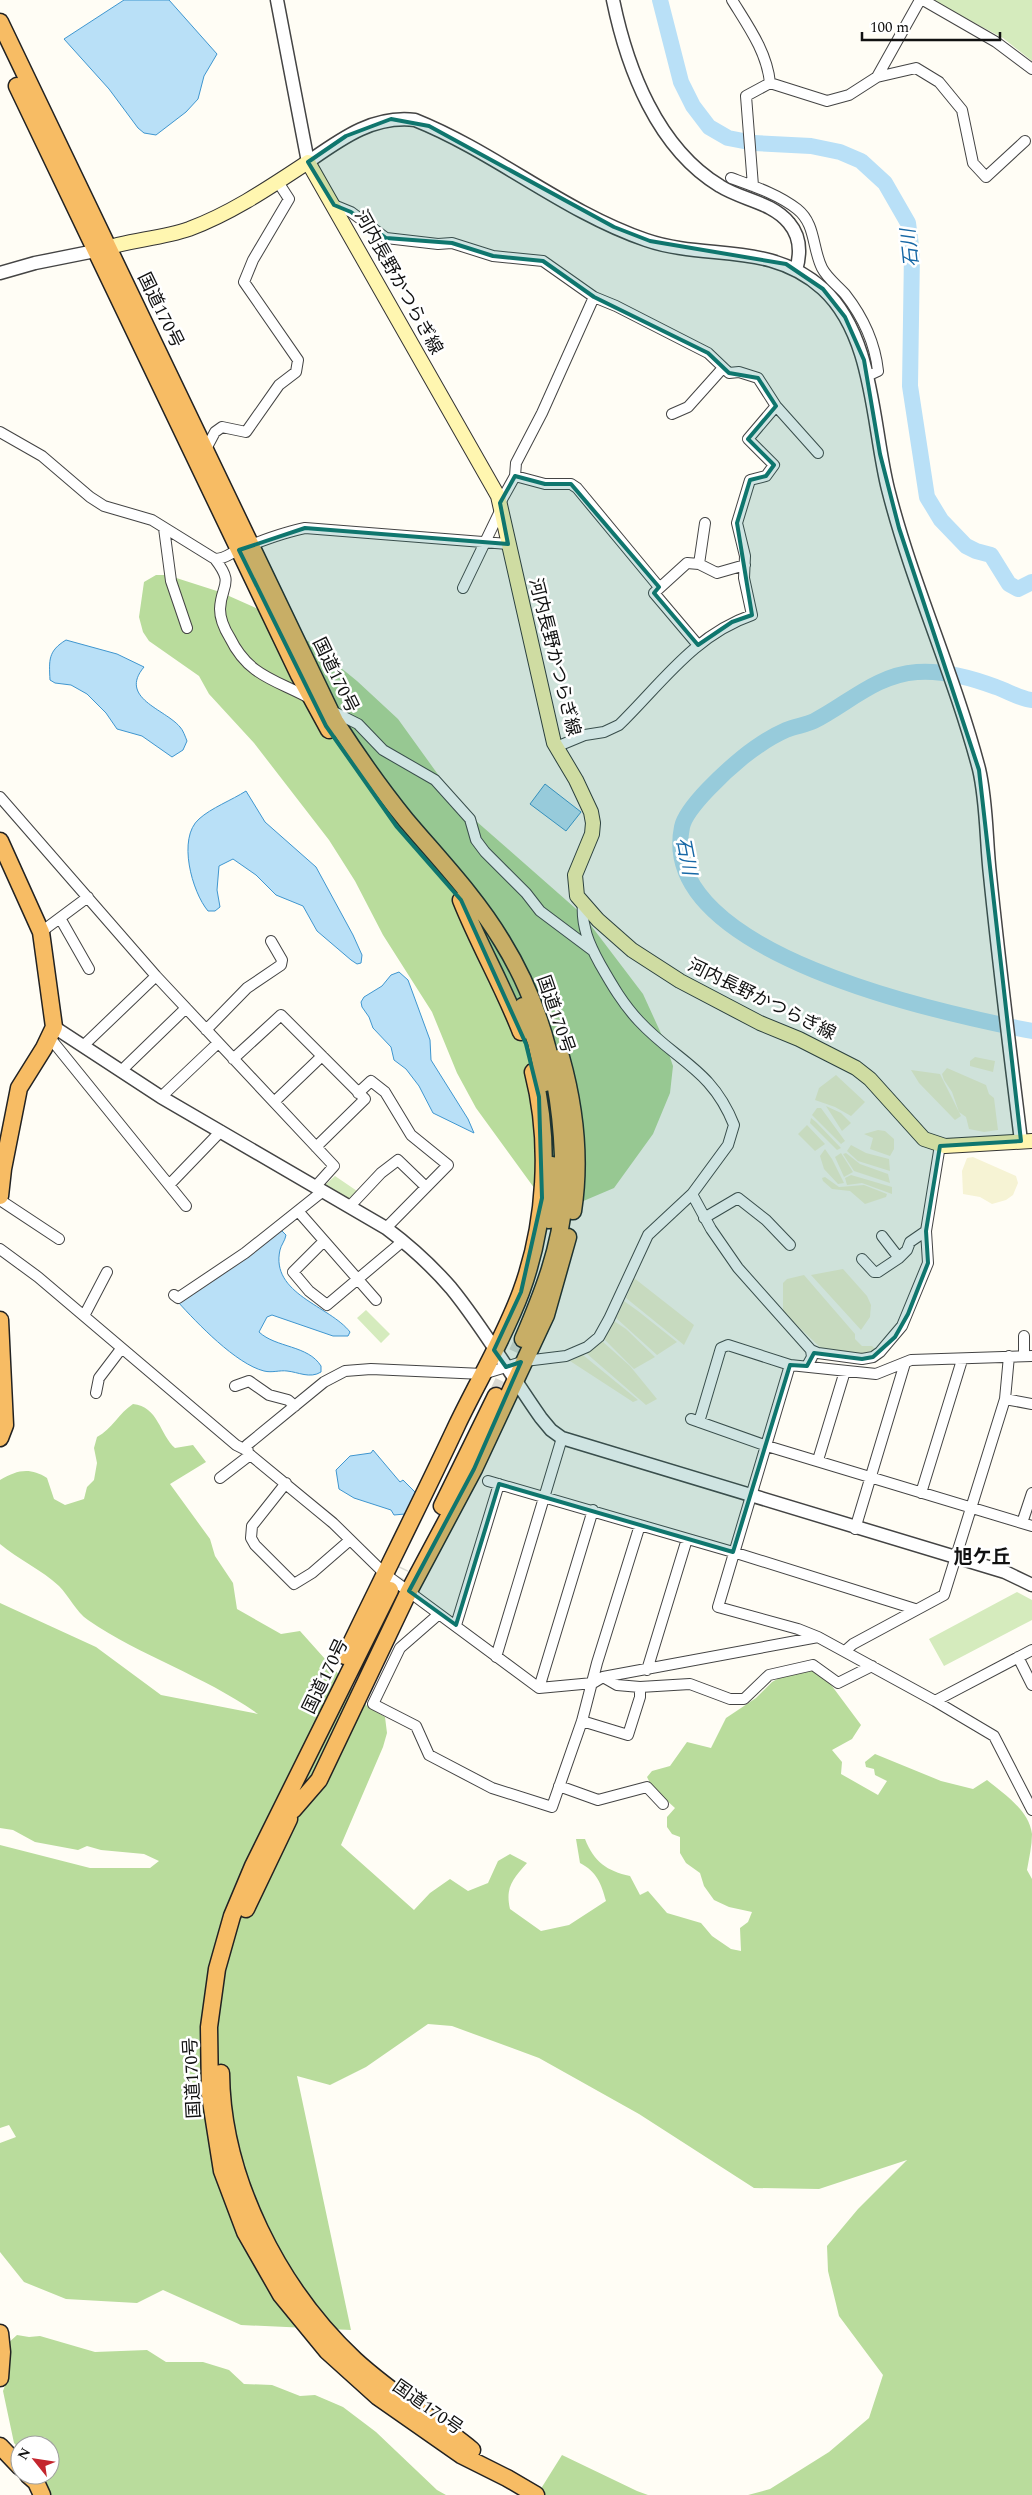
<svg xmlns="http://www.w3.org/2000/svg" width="1032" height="2495" font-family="Spectral,'Noto Sans JP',serif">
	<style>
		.farmland { fill: #f6f3d4 }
		.green { fill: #d5ebbd }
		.forest { fill: #b9dc9c }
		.water { fill: #b9e0f7; stroke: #3f96cf }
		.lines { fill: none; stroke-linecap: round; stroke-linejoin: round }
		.river { stroke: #b9e0f7; stroke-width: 16 }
		.trunk-tunnel { stroke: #dbdad3; stroke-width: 16; stroke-dasharray: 16 8; stroke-linecap: butt }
		.minor-casing { stroke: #444; stroke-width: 12 }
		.tertiary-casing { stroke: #444; stroke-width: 15 }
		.secondary-casing { stroke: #333; stroke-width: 16 }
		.trunk-casing { stroke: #222; stroke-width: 19 }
		.minor { stroke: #fff; stroke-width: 10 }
		.tertiary { stroke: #fff; stroke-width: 12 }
		.secondary { stroke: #fff6b0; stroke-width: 14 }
		.trunk { stroke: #f7bc64; stroke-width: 16 }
		.marked { fill: #0f766e; fill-opacity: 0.2; stroke: #0f766e; stroke-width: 4; stroke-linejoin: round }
		.labels { text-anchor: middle; stroke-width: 5; stroke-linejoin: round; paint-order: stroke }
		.street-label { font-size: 18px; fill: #111; stroke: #fff }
		.water-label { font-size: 19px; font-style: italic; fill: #1768a6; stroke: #fff }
		.neighbourhood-label { font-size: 19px; font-weight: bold; fill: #111; stroke: #fff }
	</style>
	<rect width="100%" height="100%" fill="#fffdf5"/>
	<path class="farmland" d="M 975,1057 L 995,1061 L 993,1072 L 970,1066 L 970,1061 Z
		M 947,1068 L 986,1085 L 989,1094 L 994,1098 L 998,1130 L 984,1132 L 969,1129 L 966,1117 L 959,1112 L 952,1092 L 944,1080 L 942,1074 Z
		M 911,1070 L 940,1074 L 961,1116 L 955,1120 L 952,1117 L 919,1083 Z
		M 836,1075 L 865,1102 L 851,1116 L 835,1107 L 815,1100 L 819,1088 Z
		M 826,1106 L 841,1113 L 851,1123 L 842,1131 Z
		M 817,1108 L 821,1108 L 845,1141 L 841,1144 L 812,1115 Z
		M 811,1118 L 816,1122 L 841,1148 L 837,1150 L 810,1123 Z
		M 807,1125 L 825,1144 L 815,1151 L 798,1134 Z
		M 878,1130 L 885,1131 L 894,1139 L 894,1149 L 890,1156 L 870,1149 L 873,1138 L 864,1134 Z
		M 851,1145 L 866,1153 L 889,1159 L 890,1171 L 858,1161 L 847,1151 Z
		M 825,1149 L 832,1159 L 844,1183 L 838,1184 L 824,1169 L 820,1156 Z
		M 841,1153 L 853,1172 L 844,1177 L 835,1157 Z
		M 846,1153 L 860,1164 L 888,1174 L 890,1183 L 854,1171 L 843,1154 Z
		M 973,1157 L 1016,1176 L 1018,1183 L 1013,1195 L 1006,1200 L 992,1204 L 980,1197 L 963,1194 L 962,1171 L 967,1158 Z
		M 851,1175 L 892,1187 L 892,1194 L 862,1183 L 847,1185 L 845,1178 Z
		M 825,1177 L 839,1187 L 864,1185 L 887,1194 L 886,1197 L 865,1204 L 850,1191 L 832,1189 L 823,1181 L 822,1178 Z
		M 843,1269 L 867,1296 L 871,1305 L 870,1317 L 861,1330 L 811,1275 Z
		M 804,1275 L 855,1334 L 855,1339 L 862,1346 L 872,1346 L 875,1349 L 863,1355 L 823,1350 L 783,1312 L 783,1283 L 787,1279 Z
		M 634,1278 L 694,1325 L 684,1345 L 626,1298 Z
		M 624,1301 L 638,1311 L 677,1342 L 657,1355 L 616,1318 Z
		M 614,1321 L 626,1329 L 655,1357 L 634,1369 L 604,1339 Z
		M 602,1341 L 630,1366 L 657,1399 L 646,1405 L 586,1353 Z
		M 583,1355 L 638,1400 L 633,1402 L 570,1361 Z"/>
	<path class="green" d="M 931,0 L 1032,0 L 1032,61 L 1003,38 Z
		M 335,1176 L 360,1193 L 353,1201 L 325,1185 Z
		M 366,1310 L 390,1334 L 381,1343 L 357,1318 Z
		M 1017,1592 L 1032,1600 L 1032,1620 L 944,1666 L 929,1639 Z"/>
	<path class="forest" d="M 156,575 L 167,575 L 220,592 L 267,613 L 308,641 L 357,681 L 398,719 L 447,787 L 476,821 L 583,915 L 643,994 L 664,1040 L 673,1066 L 670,1093 L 653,1134 L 614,1188 L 567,1208 L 548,1207 L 476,1108 L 457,1073 L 432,1012 L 383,935 L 355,881 L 329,840 L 254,743 L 209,694 L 199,676 L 149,641 L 143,632 L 139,617 L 144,582 Z
		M 133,1404 C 158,1406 160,1435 175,1448 L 193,1445 L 206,1462 L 170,1484 L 210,1539 L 215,1556 L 233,1583 L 237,1609 L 281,1634 L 300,1631 L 368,1707 L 385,1717 L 387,1733 L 383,1747 L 341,1845 L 414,1910 L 430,1893 L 450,1879 L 468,1891 L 488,1883 L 498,1861 L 510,1854 L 527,1863 C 513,1879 505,1887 510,1909 L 541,1931 L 569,1925 L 606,1901 C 601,1883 597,1872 580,1863 L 576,1839 L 585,1839 C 594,1862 607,1871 630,1876 L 640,1895 L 648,1891 L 667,1913 L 701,1923 L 712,1936 L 731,1949 L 741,1951 L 740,1928 L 748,1922 L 752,1912 L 729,1907 L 714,1900 L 704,1886 L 700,1873 L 686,1863 L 680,1853 L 680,1837 L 672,1834 L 667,1827 L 667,1817 L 675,1808 L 652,1787 L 647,1777 L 652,1771 L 670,1766 L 687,1742 L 711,1748 L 726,1718 L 756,1698 L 772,1682 L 788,1673 L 811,1669 L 829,1682 L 861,1725 L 852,1739 L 832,1750 L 842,1762 L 841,1774 L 878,1795 L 887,1781 L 875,1775 L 874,1769 L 866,1767 L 865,1762 L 875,1754 L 941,1781 L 973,1789 L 987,1780 C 1004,1794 1029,1810 1032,1834 C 1032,1846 1029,1858 1027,1870 L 1032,1879 L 1032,2495 L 748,2495 L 770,2489 L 829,2452 L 869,2418 L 883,2375 L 839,2316 L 828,2271 L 827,2246 L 858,2209 L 907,2160 L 819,2189 L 754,2188 L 639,2114 L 539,2058 L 452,2026 L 428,2024 L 366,2067 L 330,2085 L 297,2076 L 351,2330 L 241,2325 L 163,2290 L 137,2303 L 101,2301 L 66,2299 L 24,2282 L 0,2252 L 0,2143 L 16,2137 L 9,2125 L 0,2128 L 0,1845 L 90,1868 L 150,1868 L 159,1861 L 144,1854 L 101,1850 L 87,1846 L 78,1850 L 35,1842 L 13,1830 L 0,1828 L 0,1603 L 96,1647 L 161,1695 L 258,1714 C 205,1676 142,1657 88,1620 C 76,1612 69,1596 59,1586 C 42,1570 18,1559 0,1544 L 0,1480 C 17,1470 30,1467 47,1478 L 54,1499 L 65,1505 L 84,1499 L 87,1487 L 94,1480 L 97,1463 L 94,1448 L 97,1437 C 112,1429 119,1413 133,1404 Z
		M 17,2335 L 29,2337 L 40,2336 L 95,2352 L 147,2350 L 166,2362 L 203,2362 L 229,2370 L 244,2384 L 272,2385 L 300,2396 L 315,2395 L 343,2407 L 376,2432 L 437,2490 L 446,2495 L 48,2495 L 39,2475 L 50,2475 L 50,2445 L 20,2445 L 20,2449 L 14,2443 L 3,2391 L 8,2377 L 7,2344 Z
		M 562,2455 L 637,2491 L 648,2495 L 537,2495 Z"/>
	<path class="water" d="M 124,0 L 169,0 L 217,54 L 204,76 L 198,99 L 186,112 L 156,135 L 144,133 L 138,128 L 109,89 L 64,39 Z
		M 66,640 L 117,654 L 144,667 C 118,698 165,709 180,727 C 183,730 185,736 187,741 L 183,750 L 172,757 L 142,736 L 117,729 L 106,713 L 87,694 L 71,685 L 55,683 L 50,680 C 49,660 48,651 66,640 Z
		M 545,784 L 581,812 L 566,831 L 530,804 Z
		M 246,791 L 265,822 L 316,867 L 353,935 L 362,955 L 361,963 L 357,964 L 351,960 L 317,931 L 303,906 L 276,895 L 256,875 L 233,859 L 219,866 L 217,890 L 220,907 L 215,911 L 208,911 C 192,892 177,838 199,819 C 211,808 232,800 246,791 Z
		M 399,972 L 408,980 L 430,1040 L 431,1060 L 468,1119 L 474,1133 L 433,1113 L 419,1086 L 406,1069 L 394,1060 L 391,1047 L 373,1028 L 369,1017 L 362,1007 L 361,1002 L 364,997 L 382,986 L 391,975 Z
		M 280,1229 L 286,1235 C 285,1241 281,1245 280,1250 C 270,1294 330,1306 350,1332 L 348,1336 L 333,1336 L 272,1315 L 267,1317 L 259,1332 C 276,1348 308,1345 321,1366 L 321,1372 C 310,1379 298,1372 287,1371 C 280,1370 272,1373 264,1371 C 236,1364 197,1323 178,1302 Z
		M 373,1450 L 400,1482 L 403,1480 L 416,1493 L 405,1514 L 394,1515 L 391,1510 L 354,1498 L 339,1489 L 336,1470 L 350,1456 L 371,1453 Z"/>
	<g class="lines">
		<path class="river" d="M 660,0 L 681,82 L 693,106 L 709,127 L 728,138 L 754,143 L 811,146 L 840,152 L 861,161 L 885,183 L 908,223 L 912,253 L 910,386 L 927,497 L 941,520 L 966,546 L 976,551 L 991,555 L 1009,584 L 1018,589 L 1032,582
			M 1032,700 C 1020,699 1008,691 996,687 C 972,678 943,670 917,672 C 876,675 849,703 814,721 C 806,725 795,726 786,730 C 770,737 757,746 743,757 C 727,770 686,807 682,827 C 656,954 945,1014 1032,1031"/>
		<path class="trunk-tunnel" d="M 496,1396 L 523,1339
			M 390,1590 L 401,1567"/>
		<g class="minor-casing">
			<path id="minor" d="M 732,0 C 748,26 767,52 770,83
				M 923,0 L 996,42 L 1032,69
				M 877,77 L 916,68 L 939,82 L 962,110 L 973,163 L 986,177 L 1025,141
				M 731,178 C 753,186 778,194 797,209 C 816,224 812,248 822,268 C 827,278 838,286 845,294 C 863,317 875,343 878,371 L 867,376
				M 753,186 L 746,96 L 770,83 L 827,101 L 849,95 L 877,77 L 920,0
				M 334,205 L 351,212 L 386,238 L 438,244 L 452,243 L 493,256 L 543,261 L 594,297 L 616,306 L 708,353 L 729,373 L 739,372 L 758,378 L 776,406 L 818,453
				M 672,414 L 688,407 L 722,369
				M 0,432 L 42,456 L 90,497 L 104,506 L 152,520 L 215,559 C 226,559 230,553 240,549 C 262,541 283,532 305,528 L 508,544
				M 206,449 L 215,432 L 222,427 L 246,432 L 279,385 L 296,372 L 298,360 L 244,282 L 253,260 L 289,199 L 278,182
				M 515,476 L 545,484 L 571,484 L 577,488 L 659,587
				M 500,503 L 515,476 L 516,463 L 542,413 L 594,297
				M 164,528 L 171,581 L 187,628
				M 215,559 C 235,585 221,584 220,609 C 220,619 225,630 230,638 C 249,677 277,680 311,699
				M 699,564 L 717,573 L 745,565
				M 463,588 L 501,509
				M 698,645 L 654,593 L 687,563 L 699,564 L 705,523
				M 330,710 L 358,724 L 383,750 L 435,780 L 470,819 L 476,840 L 485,852 L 526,893 L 540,911 L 592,950
				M 556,747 L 585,735 L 604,732 L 619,725 C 661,684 694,635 752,615 L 744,578 L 745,556 L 737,523 L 750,480 L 766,476 L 774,465 L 748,439 L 776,406
				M 0,797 L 156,976 L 334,1166 L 316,1186
				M 583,903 C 581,926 589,944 600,964 C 612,985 623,1004 639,1021 C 676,1061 712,1069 734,1125 L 728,1145 L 692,1194 L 648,1235 L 609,1319 L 599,1337 L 587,1347 L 566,1356 L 525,1361 L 483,1374 L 371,1369 L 345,1371 L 324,1382 L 247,1445 L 248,1453 L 333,1523 L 385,1574 L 539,1688 L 593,1683 L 603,1677 L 818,1637 L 935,1701 L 994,1736 L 1032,1810
				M 60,918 L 89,969
				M 41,932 L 88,897
				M 206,1030 L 247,988 L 281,965 L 282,960 L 271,941
				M 50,1038 L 186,1206
				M 84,1045 L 156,976
				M 233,1059 L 281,1015 L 365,1099 L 316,1147
				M 122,1070 L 186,1008
				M 358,1093 L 371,1081 L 385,1092 L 411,1135 L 448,1165 L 386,1228
				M 161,1097 L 218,1043
				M 274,1102 L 322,1056
				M 169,1185 L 221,1131
				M 692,1194 L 711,1229 L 738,1268 L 811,1350 L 812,1357 L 807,1366
				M 0,1200 L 59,1239
				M 350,1206 L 381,1173 L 398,1160 L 426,1187
				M 298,1211 L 376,1300
				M 704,1218 L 738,1198 L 766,1220 L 790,1245
				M 882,1236 L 899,1258
				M 324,1241 L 293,1272 L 309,1291 L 327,1305 L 403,1241
				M 0,1249 L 38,1277 L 236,1445 L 246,1450
				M 862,1259 L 874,1272 L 878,1272 L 899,1258 L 907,1250 L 910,1242 L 926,1231
				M 174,1295 L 178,1298 L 245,1253 L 323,1191
				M 84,1316 L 107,1272
				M 1024,1336 L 1024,1356
				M 811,1350 L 818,1353 L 862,1359 L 873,1357 L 880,1352 L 902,1326 L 928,1263 L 926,1231 L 940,1145
				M 790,1365 L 718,1607 L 798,1629 L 818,1637
				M 235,1386 L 249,1381 L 269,1395 L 288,1400 L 295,1406
				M 96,1393 L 99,1378 L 121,1349
				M 1005,1399 L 1032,1404
				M 691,1419 L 767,1446 L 1032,1526
				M 699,1422 L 721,1348 L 728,1345 L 790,1365 L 876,1374 L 911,1360 L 1032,1356
				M 818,1460 L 845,1371
				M 220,1478 L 250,1455
				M 488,1481 L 733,1552 L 915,1609
				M 286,1483 L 252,1526 L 251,1538 L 255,1545 L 294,1584 L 312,1573 L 350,1540
				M 921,1493 L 962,1360
				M 1022,1523 L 1032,1493
				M 855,1529 L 905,1363
				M 439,1614 L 400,1648 L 373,1704 L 416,1726 L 429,1755 L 492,1788 L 552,1807 L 582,1721 L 597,1663 L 640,1525
				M 456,1625 L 499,1484
				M 845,1651 L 853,1644 L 944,1595 L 1005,1399 L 1009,1356
				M 496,1657 L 562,1438
				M 1018,1657 L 1032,1685
				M 647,1670 L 687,1539
				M 640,1687 L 690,1684 L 730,1699 L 744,1699 L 769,1675 L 813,1665 L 838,1683 L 872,1666
				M 539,1688 L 593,1510
				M 935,1701 L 1032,1650
				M 582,1721 L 628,1735 L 640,1697 L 640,1687 L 617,1685 L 603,1677
				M 559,1786 L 598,1800 L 647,1787 L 663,1804"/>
		</g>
		<g class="tertiary-casing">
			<path id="tertiary" d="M 277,0 L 308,162 C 341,139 373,115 415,120 C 495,152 564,212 646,240 C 707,261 770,241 823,289 C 874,336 872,425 888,489 C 912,584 954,674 979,769 C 987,803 986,840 990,875 C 999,964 1010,1052 1021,1141
				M 613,0 C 627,68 657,148 720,186 C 742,200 772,202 789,223 C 801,237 801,253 796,270
				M 0,273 L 35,263 L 95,251
				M 54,1027 L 161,1097 L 386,1228 C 410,1246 432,1266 451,1288 C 483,1327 512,1377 541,1418 L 551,1430 L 562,1438 L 1005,1572 L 1032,1585"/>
		</g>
		<g class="secondary-casing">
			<path id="secondary" d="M 100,250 C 128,240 160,239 189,229 C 232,213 270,187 308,162 L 498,496 L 554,743 L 576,780 L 591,812 L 593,823 L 592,834 L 575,875 L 577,896 L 598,920 L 632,950 L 680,981 L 760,1023 L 799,1039 L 856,1068 L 870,1079 L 924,1139 L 945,1146 L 1032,1141"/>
		</g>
		<g class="trunk-casing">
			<path id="trunk" d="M 0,22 L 335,721 C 357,755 380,788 406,820 C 439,859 475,896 502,941 C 543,1007 560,1080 563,1156 C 563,1170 565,1184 564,1198 C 561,1247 542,1295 523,1339
				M 17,86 L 299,675 L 329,730
				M 0,841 L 41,932 L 54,1027 L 44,1048 L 19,1088 L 3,1169 L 0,1196
				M 461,900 C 479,945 503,986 521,1032
				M 523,1006 L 536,1042 L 545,1083
				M 561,1057 C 575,1107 581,1159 573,1211
				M 549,1220 L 552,1200 L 552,1165
				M 0,1320 L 5,1425 L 0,1438
				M 442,1506 L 496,1396
				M 390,1590 L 253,1866 L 232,1916 L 217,1969 L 209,2027 L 210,2095 L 222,2171 L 245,2232 L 281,2295 L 327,2351 L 378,2397 L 461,2455 L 507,2478 L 536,2495
				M 345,1656 C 382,1579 421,1502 457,1425 C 478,1381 504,1338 521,1292 C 546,1224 551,1142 533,1072
				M 293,1810 L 319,1780 L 409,1591 L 474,1469 L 546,1315 L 568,1237
				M 246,1909 L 289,1819
				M 221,2073 C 222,2178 279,2289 355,2360 C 392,2394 434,2419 472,2450
				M 0,2333 L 2,2352 L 0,2378
				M 0,2446 L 20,2467
				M 28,2475 L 36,2482 L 42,2495"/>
		</g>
		<use href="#minor" class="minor"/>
		<use href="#tertiary" class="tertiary"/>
		<use href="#secondary" class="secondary"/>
		<use href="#trunk" class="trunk"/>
	</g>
	<path class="marked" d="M 391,119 L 429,126 L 614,227 L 650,241 L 786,264 L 823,289 L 845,317 L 864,360 L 880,454 L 899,528 L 979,770 L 1021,1141 L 940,1146 L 926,1231 L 928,1263 L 908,1314 L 895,1337 L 873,1357 L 862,1359 L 814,1353 L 807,1366 L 790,1365 L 733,1552 L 499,1484 L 456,1625 L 409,1591 L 474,1469 L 521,1362 L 506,1367 L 494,1350 L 521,1292 L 542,1198 L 539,1097 L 526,1044 L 461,900 L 397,827 L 326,726 L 239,550 L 305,528 L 508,544 L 500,503 L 515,476 L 545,484 L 571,484 L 659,587 L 654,593 L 698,645 L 732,622 L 752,615 L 737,523 L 750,480 L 766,476 L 774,465 L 748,439 L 776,406 L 758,378 L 729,373 L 708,353 L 594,297 L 543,261 L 493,256 L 452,243 L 386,238 L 351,212 L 334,205 L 308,162 L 346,136 Z"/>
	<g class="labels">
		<g class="street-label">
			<text transform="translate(399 282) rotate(61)" y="6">河内長野かつらぎ線</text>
			<text transform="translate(161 310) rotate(64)" y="6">国道170号</text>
			<text transform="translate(555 657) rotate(76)" y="6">河内長野かつらぎ線</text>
			<text transform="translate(336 675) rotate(64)" y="6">国道170号</text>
			<text transform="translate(762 999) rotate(26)" y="6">河内長野かつらぎ線</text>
			<text transform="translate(556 1014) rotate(71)" y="6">国道170号</text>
			<text transform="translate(325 1676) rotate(-64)" y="6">国道170号</text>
			<text transform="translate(192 2078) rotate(-93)" y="6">国道170号</text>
			<text transform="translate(428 2407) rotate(35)" y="6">国道170号</text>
		</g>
		<g class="water-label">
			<text transform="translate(909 248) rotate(-96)" y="7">石川</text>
			<text transform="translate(687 856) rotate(79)" y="7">石川</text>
		</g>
		<g class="neighbourhood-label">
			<text x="982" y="1563">旭ケ丘</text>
		</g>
	</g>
	<g transform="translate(35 2460) rotate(300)"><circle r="24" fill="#ffffff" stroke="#a0a0a0"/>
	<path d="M0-4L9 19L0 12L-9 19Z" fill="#c4262e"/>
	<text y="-8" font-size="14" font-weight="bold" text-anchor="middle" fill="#111111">N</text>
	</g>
	<path d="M862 32v8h138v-8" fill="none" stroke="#111111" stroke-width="2.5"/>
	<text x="870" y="32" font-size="15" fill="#111111" stroke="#ffffff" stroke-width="4" paint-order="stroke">100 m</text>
</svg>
